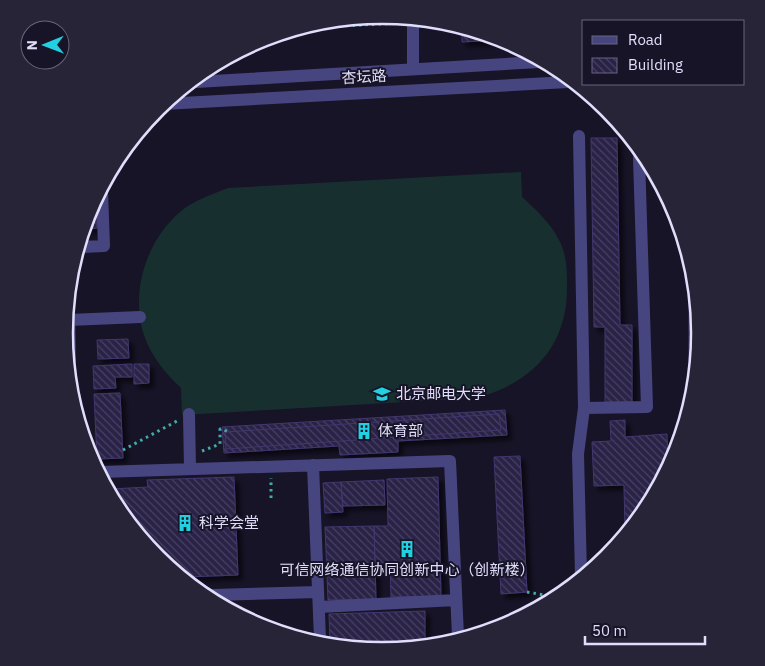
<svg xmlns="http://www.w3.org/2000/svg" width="765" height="666" font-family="'IBM Plex Sans','Noto Sans SC',sans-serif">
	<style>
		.garden { fill: #17302f }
		.building { fill: url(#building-back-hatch); stroke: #42376f; filter: url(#shadow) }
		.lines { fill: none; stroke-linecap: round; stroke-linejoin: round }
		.path { stroke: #41aca5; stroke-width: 3; stroke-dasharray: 2.5 4; stroke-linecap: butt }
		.minor { stroke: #474580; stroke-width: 12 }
		.labels { text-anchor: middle; stroke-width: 4; stroke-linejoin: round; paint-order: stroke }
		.street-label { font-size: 15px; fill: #e1defb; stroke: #171427 }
		.poi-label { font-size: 15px; fill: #e1defb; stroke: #171427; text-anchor: start }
		.rim { fill: none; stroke: #e1defb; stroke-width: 2.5 }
	</style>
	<defs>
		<pattern id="building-back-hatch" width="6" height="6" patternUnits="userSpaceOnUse" patternTransform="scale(1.25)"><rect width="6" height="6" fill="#292246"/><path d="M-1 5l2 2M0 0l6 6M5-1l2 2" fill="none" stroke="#484262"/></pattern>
		<filter id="shadow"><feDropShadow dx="4.5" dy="4.5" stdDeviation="2.5" flood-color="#0009"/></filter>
	</defs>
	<rect width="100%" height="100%" fill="#171427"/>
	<path class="garden" d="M 521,172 L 522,197 C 536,210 550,222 559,240 C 567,255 567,271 567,288 C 567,344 535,380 483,396 C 475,399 465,398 456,399 L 182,415 L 181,388 C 165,373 151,356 144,335 C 130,293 146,241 180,212 C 194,200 211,195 228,188 Z"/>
	<path class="building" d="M 462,31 L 501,39 L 501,40 L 462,42 Z
		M 591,138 L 617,138 L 620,325 L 632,325 L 632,402 L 605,402 L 605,327 L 594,327 Z
		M 96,201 L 97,228 L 85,229 L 89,211 Z
		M 689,276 L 700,333 L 689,390 Z
		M 128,339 L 129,358 L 98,359 L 97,340 Z
		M 132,364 L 132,377 L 115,377 L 116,388 L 94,389 L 93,366 Z
		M 134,364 L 149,364 L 149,383 L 134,384 Z
		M 120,393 L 123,458 L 97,459 L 94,394 Z
		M 505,410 L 507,435 L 398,441 L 398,452 L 340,455 L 339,446 L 224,453 L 222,427 Z
		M 499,414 L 501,430 L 226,449 L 225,432 Z
		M 625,420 L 625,437 L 667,434 L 668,467 L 625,531 L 624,485 L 594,486 L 592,442 L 611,441 L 610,421 Z
		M 520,456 L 527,592 L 501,594 L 494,457 Z
		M 234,477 L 238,575 L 186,577 L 157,558 L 111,489 L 148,487 L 147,480 Z
		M 438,477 L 441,596 L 391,597 L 390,563 L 375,563 L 374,526 L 388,526 L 387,479 Z
		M 384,480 L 385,505 L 343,506 L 341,482 Z
		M 341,482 L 343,512 L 325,513 L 323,483 Z
		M 374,526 L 376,599 L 328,600 L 325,527 Z
		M 425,611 L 425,642 L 382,651 L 330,640 L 329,614 Z"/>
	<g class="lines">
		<path class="path" d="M 320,27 L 400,23
			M 123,450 L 177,421
			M 202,451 L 220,444 L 220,429 L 230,432
			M 271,498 L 271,478
			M 527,592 L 550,596"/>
		<path class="minor" d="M 413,21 L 413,69
			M 196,82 L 539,62
			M 163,104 L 568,82
			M 579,136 L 584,408 L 578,454 L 581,575
			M 82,247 L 104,246 L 102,192
			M 69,311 L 70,362
			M 69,320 L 140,317
			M 584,408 L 647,407 L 639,158 L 641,158
			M 189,414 L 190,469
			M 313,465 L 320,639
			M 101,472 L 450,461 L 458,636
			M 213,595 L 318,592
			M 319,607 L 456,600"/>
	</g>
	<defs>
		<g id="university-bare" transform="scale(1.35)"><path d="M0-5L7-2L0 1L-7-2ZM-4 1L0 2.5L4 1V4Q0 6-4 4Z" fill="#23d0e2" stroke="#171427" stroke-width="2.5" paint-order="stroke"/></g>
		<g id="building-bare" transform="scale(1.35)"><path d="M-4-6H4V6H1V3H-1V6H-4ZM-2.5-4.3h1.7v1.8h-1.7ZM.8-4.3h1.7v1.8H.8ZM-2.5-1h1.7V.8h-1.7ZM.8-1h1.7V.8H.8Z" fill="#23d0e2" stroke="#171427" stroke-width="2.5" paint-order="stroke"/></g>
	</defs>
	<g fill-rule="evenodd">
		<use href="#university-bare" x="382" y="394"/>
		<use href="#building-bare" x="364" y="431"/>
		<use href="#building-bare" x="185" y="523"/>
		<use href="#building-bare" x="407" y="549"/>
	</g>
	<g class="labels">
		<g class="street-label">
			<text transform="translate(364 77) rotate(-3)" y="5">杏坛路</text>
		</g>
		<g class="poi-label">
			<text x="396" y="399">北京邮电大学</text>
			<text x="378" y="436">体育部</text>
			<text x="199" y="528">科学会堂</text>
			<text x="407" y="575" text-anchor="middle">可信网络通信协同创新中心（创新楼）</text>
		</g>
	</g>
	<path d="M0 0H765V666H0ZM73 333a309 309 0 1 1 618 0a309 309 0 1 1-618 0Z" fill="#272438" fill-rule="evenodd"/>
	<path class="rim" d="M73 333a309 309 0 1 1 618 0a309 309 0 1 1-618 0Z"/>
	<rect x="582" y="20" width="162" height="65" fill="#171427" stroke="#68657c"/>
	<rect x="592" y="36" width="25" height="8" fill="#474580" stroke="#68657c"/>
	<text x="628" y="45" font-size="15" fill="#e1defb">Road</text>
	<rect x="592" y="58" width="25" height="15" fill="url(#building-back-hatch)" stroke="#68657c"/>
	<text x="628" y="70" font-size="15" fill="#e1defb">Building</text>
	<g transform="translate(45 45) rotate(269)"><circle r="24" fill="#171427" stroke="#68657c"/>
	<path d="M0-4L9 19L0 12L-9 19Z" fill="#23d0e2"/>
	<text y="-8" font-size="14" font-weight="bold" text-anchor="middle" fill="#e1defb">N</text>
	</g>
	<path d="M585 636v8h120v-8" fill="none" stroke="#e1defb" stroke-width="2.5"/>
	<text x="592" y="636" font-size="15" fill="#e1defb" stroke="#171427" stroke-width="4" paint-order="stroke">50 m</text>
</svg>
